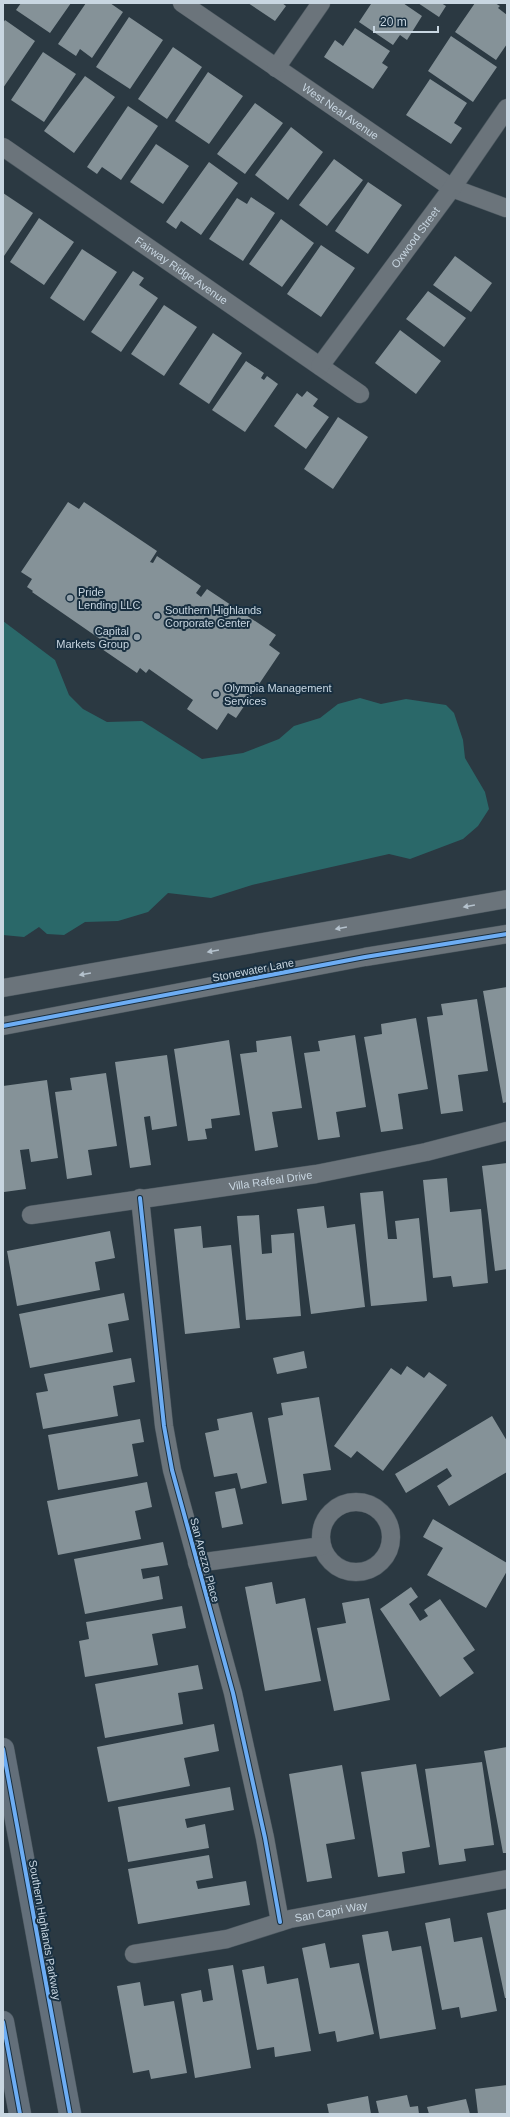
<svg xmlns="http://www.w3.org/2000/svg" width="510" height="2117" font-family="Arial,sans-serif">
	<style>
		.water { fill: #2a6869 }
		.building { fill: #859298 }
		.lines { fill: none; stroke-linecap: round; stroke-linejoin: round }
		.street-casing { stroke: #4b575f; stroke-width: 19 }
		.primary-casing { stroke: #4b575f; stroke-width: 23 }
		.street { stroke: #6b747b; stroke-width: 18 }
		.primary { stroke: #636f7a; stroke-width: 22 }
		.cycleway-casing { stroke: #182f40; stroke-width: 6 }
		.cycleway { stroke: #6dadf4; stroke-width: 4 }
		.oneway { fill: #b5c2cd }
		.poi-dot { fill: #919fa9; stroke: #182f40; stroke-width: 1.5 }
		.labels { text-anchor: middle; stroke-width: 4; stroke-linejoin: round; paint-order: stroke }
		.street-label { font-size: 11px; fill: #c8d6e1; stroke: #182f40 }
		.poi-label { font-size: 11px; fill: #c8d6e1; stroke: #182f40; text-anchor: start }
	</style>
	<rect width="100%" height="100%" fill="#2b3942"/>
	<path class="water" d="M 3,621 L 55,660 L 69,695 L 83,709 L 107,722 L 142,721 L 202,759 L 243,753 L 279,739 L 294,726 L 320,718 L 338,704 L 360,698 L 381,704 L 406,699 L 446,705 L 454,713 L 463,740 L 465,758 L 485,792 L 489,809 L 478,826 L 463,839 L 410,859 L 389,854 L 252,885 L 211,898 L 168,893 L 148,912 L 118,921 L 85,922 L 64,935 L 47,934 L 39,927 L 24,937 L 3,935 Z"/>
	<path class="building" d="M 21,3 L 71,3 L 50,33 L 16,10 Z
		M 86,3 L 110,3 L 123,12 L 92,58 L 80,49 L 76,56 L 58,44 Z
		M 248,3 L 282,3 L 286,6 L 275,21 Z
		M 370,3 L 403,3 L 422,16 L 407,40 L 400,35 L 393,45 L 359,22 L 371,4 Z
		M 418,3 L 441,3 L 446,6 L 439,17 Z
		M 475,3 L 495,3 L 500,6 L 498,8 L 507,15 L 507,44 L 496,60 L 455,32 Z
		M 129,17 L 163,40 L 130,89 L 96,67 Z
		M 5,20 L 35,41 L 3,88 L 3,23 Z
		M 355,28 L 390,51 L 382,63 L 388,67 L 373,89 L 324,57 L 335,40 L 343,46 Z
		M 451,36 L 497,67 L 473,102 L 428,71 Z
		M 173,47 L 202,67 L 167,119 L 138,99 Z
		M 43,52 L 76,74 L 44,122 L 11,100 Z
		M 208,72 L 243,96 L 209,144 L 175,121 Z
		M 85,76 L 115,97 L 74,153 L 44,131 Z
		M 430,79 L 467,103 L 454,123 L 462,128 L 451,144 L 406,115 Z
		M 255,103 L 283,123 L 245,174 L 217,154 Z
		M 128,106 L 158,126 L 121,180 L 102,167 L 97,174 L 87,167 Z
		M 291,127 L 323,152 L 288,200 L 255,175 Z
		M 156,144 L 189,166 L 163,204 L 130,182 Z
		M 334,159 L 363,180 L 327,226 L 299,205 Z
		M 209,162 L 238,183 L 201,235 L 181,221 L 176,229 L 166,222 Z
		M 368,182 L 402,205 L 368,254 L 335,231 Z
		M 3,193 L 33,213 L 4,256 L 3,256 Z
		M 251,197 L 275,213 L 243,261 L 209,239 L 237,198 L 247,204 Z
		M 39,218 L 74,242 L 44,285 L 10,262 Z
		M 281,219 L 314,243 L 282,287 L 249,264 Z
		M 321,245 L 355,268 L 321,317 L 287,294 Z
		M 82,249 L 117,272 L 84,321 L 50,298 Z
		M 455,256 L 492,283 L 471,312 L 433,285 Z
		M 133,271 L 144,278 L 139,285 L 158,298 L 121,352 L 91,332 Z
		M 428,291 L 466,318 L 444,347 L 406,319 Z
		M 164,305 L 197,327 L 164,376 L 131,354 Z
		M 400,330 L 441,361 L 416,394 L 375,363 Z
		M 213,333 L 242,353 L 209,404 L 179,384 Z
		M 246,361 L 264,373 L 261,378 L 264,380 L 267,376 L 278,384 L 245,432 L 212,410 Z
		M 307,391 L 318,399 L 313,406 L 329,417 L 306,449 L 274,426 L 297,393 L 302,397 Z
		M 338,417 L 368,437 L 333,489 L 304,469 Z
		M 68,502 L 79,509 L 84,502 L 157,551 L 150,562 L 153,563 L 157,556 L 201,586 L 196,593 L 201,597 L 207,589 L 276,635 L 269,645 L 280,653 L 236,718 L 228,713 L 217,730 L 187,709 L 193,700 L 149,669 L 146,673 L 140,668 L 137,673 L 99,647 L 103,641 L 32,592 L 33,591 L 27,587 L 32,579 L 21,572 Z
		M 507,987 L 507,1102 L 503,1103 L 483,991 Z
		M 477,999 L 488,1071 L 458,1075 L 463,1111 L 441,1114 L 427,1017 L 443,1015 L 441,1004 Z
		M 416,1018 L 428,1089 L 398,1094 L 403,1129 L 381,1132 L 364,1037 L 382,1034 L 381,1024 Z
		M 355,1035 L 366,1107 L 336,1112 L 340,1137 L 318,1140 L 304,1053 L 320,1051 L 318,1041 Z
		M 291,1036 L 302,1108 L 272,1112 L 278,1147 L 255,1151 L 240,1054 L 257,1052 L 256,1041 Z
		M 229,1040 L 240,1115 L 211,1119 L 212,1128 L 205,1129 L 207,1139 L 188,1141 L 174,1049 Z
		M 167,1055 L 177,1126 L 152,1130 L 150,1116 L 144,1117 L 151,1165 L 130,1168 L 115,1062 Z
		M 106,1073 L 117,1146 L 88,1150 L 92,1175 L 67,1179 L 55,1092 L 72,1090 L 70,1078 Z
		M 47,1080 L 58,1158 L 31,1162 L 29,1149 L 20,1150 L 26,1189 L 4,1192 L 3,1086 Z
		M 507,1163 L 507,1269 L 495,1271 L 482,1166 Z
		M 447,1178 L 450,1212 L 481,1209 L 488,1283 L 453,1287 L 451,1276 L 433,1278 L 423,1180 Z
		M 383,1191 L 388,1239 L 397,1239 L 395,1221 L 419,1218 L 427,1301 L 371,1306 L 360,1193 Z
		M 324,1206 L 327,1228 L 355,1224 L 365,1307 L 311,1314 L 297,1209 Z
		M 259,1215 L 262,1254 L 272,1253 L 271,1235 L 294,1233 L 301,1316 L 246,1320 L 237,1216 Z
		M 201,1226 L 203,1248 L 231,1245 L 240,1328 L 185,1334 L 174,1229 Z
		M 110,1231 L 115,1258 L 95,1262 L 100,1290 L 17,1306 L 7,1251 Z
		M 124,1293 L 129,1320 L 108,1324 L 113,1352 L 30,1368 L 19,1314 Z
		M 304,1351 L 307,1368 L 277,1374 L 273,1358 Z
		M 131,1358 L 135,1382 L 113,1386 L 118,1416 L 43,1429 L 36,1393 L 48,1391 L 44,1374 Z
		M 407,1366 L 424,1378 L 429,1372 L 447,1385 L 383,1471 L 357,1451 L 351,1458 L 334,1446 L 391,1368 L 401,1375 Z
		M 319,1397 L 331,1470 L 303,1474 L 307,1500 L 282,1504 L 268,1418 L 283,1415 L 281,1403 Z
		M 252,1412 L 267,1483 L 241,1489 L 237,1473 L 214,1477 L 205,1433 L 219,1430 L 217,1419 Z
		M 492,1416 L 507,1441 L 507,1472 L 449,1506 L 437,1486 L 452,1476 L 447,1468 L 406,1493 L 395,1474 Z
		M 140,1419 L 144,1442 L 132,1444 L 138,1476 L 58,1490 L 48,1435 Z
		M 147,1482 L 152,1507 L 135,1511 L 141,1539 L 58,1555 L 47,1501 Z
		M 235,1488 L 243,1524 L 222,1528 L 215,1492 Z
		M 433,1519 L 507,1563 L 507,1571 L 486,1608 L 427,1575 L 443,1548 L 423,1537 Z
		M 163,1542 L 168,1565 L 141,1569 L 143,1579 L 159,1576 L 163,1599 L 85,1614 L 74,1559 Z
		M 272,1582 L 276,1604 L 305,1598 L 321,1681 L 265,1691 L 245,1587 Z
		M 411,1587 L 418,1597 L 409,1604 L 420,1621 L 428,1616 L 424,1610 L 440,1599 L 475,1650 L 463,1658 L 474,1673 L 440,1697 L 380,1609 Z
		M 369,1598 L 390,1700 L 334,1711 L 317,1628 L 346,1623 L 342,1603 Z
		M 182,1606 L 186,1628 L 152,1634 L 158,1665 L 85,1677 L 79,1641 L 89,1639 L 86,1622 Z
		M 198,1665 L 203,1689 L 178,1693 L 183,1724 L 105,1738 L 95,1684 Z
		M 214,1724 L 219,1751 L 184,1758 L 190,1786 L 108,1802 L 97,1747 Z
		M 507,1747 L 507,1853 L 503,1853 L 484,1751 Z
		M 482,1762 L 494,1845 L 464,1849 L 466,1861 L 439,1865 L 425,1769 Z
		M 416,1764 L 430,1847 L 402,1852 L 405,1873 L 378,1877 L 361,1772 Z
		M 342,1765 L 355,1839 L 326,1844 L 332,1878 L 307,1882 L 289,1774 Z
		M 230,1787 L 234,1810 L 185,1819 L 187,1828 L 205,1824 L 209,1848 L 128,1862 L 118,1807 Z
		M 209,1855 L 213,1878 L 196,1881 L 198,1889 L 246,1881 L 250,1905 L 138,1924 L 128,1869 Z
		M 507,1909 L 507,1998 L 505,1998 L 487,1913 Z
		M 450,1918 L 454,1942 L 482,1937 L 497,2011 L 461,2018 L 459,2007 L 442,2010 L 425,1923 Z
		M 388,1931 L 392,1951 L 421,1946 L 436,2029 L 380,2039 L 362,1935 Z
		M 325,1943 L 330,1968 L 359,1963 L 374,2034 L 337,2042 L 335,2031 L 319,2034 L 302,1948 Z
		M 233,1965 L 251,2068 L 195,2078 L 181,1994 L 201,1990 L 203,2002 L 213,2000 L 208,1969 Z
		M 264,1966 L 267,1984 L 298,1978 L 311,2051 L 275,2057 L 274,2047 L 257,2050 L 242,1970 Z
		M 140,1982 L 144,2006 L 174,2001 L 187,2073 L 151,2079 L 149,2070 L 133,2073 L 117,1986 Z
		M 507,2085 L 507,2114 L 478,2114 L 475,2089 Z
		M 407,2095 L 410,2107 L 418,2106 L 419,2114 L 379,2114 L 376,2101 Z
		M 368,2096 L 371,2114 L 329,2114 L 327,2104 Z
		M 466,2099 L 470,2114 L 429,2114 L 427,2107 Z"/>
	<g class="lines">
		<g class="street-casing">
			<g id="street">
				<path id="s1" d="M 182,3 L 452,188 L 506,208"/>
				<path d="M 276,68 L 321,3"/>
				<path id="s2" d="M 3,147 L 360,394"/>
				<path id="s3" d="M 320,366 L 452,188 L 507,108"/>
				<path d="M 3,988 L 507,899"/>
				<path d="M 3,1026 L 365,957 L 507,934"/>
				<path d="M 140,1198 L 164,1426 L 172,1470 L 233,1693 L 265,1838 L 280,1922"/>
				<path id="s4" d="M 31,1215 L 316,1174 L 426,1152 L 507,1131"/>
				<circle cx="356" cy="1537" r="35"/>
				<path d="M 197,1563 L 322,1546"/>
				<path id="s5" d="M 134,1954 L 227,1939 L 290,1919 L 507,1879"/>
			</g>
		</g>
		<g class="primary-casing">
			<path id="primary" d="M 3,1749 L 70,2114
				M 3,2022 L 20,2114"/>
		</g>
		<use href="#street" class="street"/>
		<use href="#primary" class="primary"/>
		<g class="cycleway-casing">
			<path id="cycleway" d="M 3,1026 L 365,957 L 507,934
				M 140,1198 L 164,1426 L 172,1470 L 233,1693 L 265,1838 L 280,1922
				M 3,1749 L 70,2114
				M 3,2022 L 20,2114"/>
		</g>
		<use href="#cycleway" class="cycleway"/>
	</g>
	<defs><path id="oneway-solid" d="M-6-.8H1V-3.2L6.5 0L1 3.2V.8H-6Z"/></defs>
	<g class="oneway">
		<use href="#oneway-solid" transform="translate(469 906) rotate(170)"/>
		<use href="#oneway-solid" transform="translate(341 928) rotate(170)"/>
		<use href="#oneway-solid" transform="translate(213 951) rotate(170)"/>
		<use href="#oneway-solid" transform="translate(85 974) rotate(170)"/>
	</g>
	<g class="poi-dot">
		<circle cx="70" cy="598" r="4"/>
		<circle cx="157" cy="616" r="4"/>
		<circle cx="137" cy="637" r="4"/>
		<circle cx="216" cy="694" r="4"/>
	</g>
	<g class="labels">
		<g class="street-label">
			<text dy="4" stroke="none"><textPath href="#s1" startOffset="192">West Neal Avenue</textPath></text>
			<text dy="4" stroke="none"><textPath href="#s3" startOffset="160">Oxwood Street</textPath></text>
			<text dy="4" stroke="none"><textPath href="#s2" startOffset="217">Fairway Ridge Avenue</textPath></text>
			<text transform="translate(253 970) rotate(-11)" y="4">Stonewater Lane</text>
			<text dy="4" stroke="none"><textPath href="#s4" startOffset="242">Villa Rafeal Drive</textPath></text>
			<text transform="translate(205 1560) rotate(75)" y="4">San Arezzo Place</text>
			<text dy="4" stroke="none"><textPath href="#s5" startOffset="202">San Capri Way</textPath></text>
			<text transform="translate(45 1930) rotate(80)" y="4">Southern Highlands Parkway</text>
		</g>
		<g class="poi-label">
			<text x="78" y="596">Pride<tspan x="78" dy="13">Lending LLC</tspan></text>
			<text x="165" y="614">Southern Highlands<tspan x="165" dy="13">Corporate Center</tspan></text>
			<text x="129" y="635" text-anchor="end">Capital<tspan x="129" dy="13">Markets Group</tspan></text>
			<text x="224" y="692">Olympia Management<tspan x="224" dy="13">Services</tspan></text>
		</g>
	</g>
	<rect width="510" height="2117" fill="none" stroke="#c8d6e1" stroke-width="8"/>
	<path d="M374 26v6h64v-6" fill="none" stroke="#c8d6e1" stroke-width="2"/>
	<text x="380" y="26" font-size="12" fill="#c8d6e1" stroke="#182f40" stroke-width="3" paint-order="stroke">20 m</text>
</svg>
